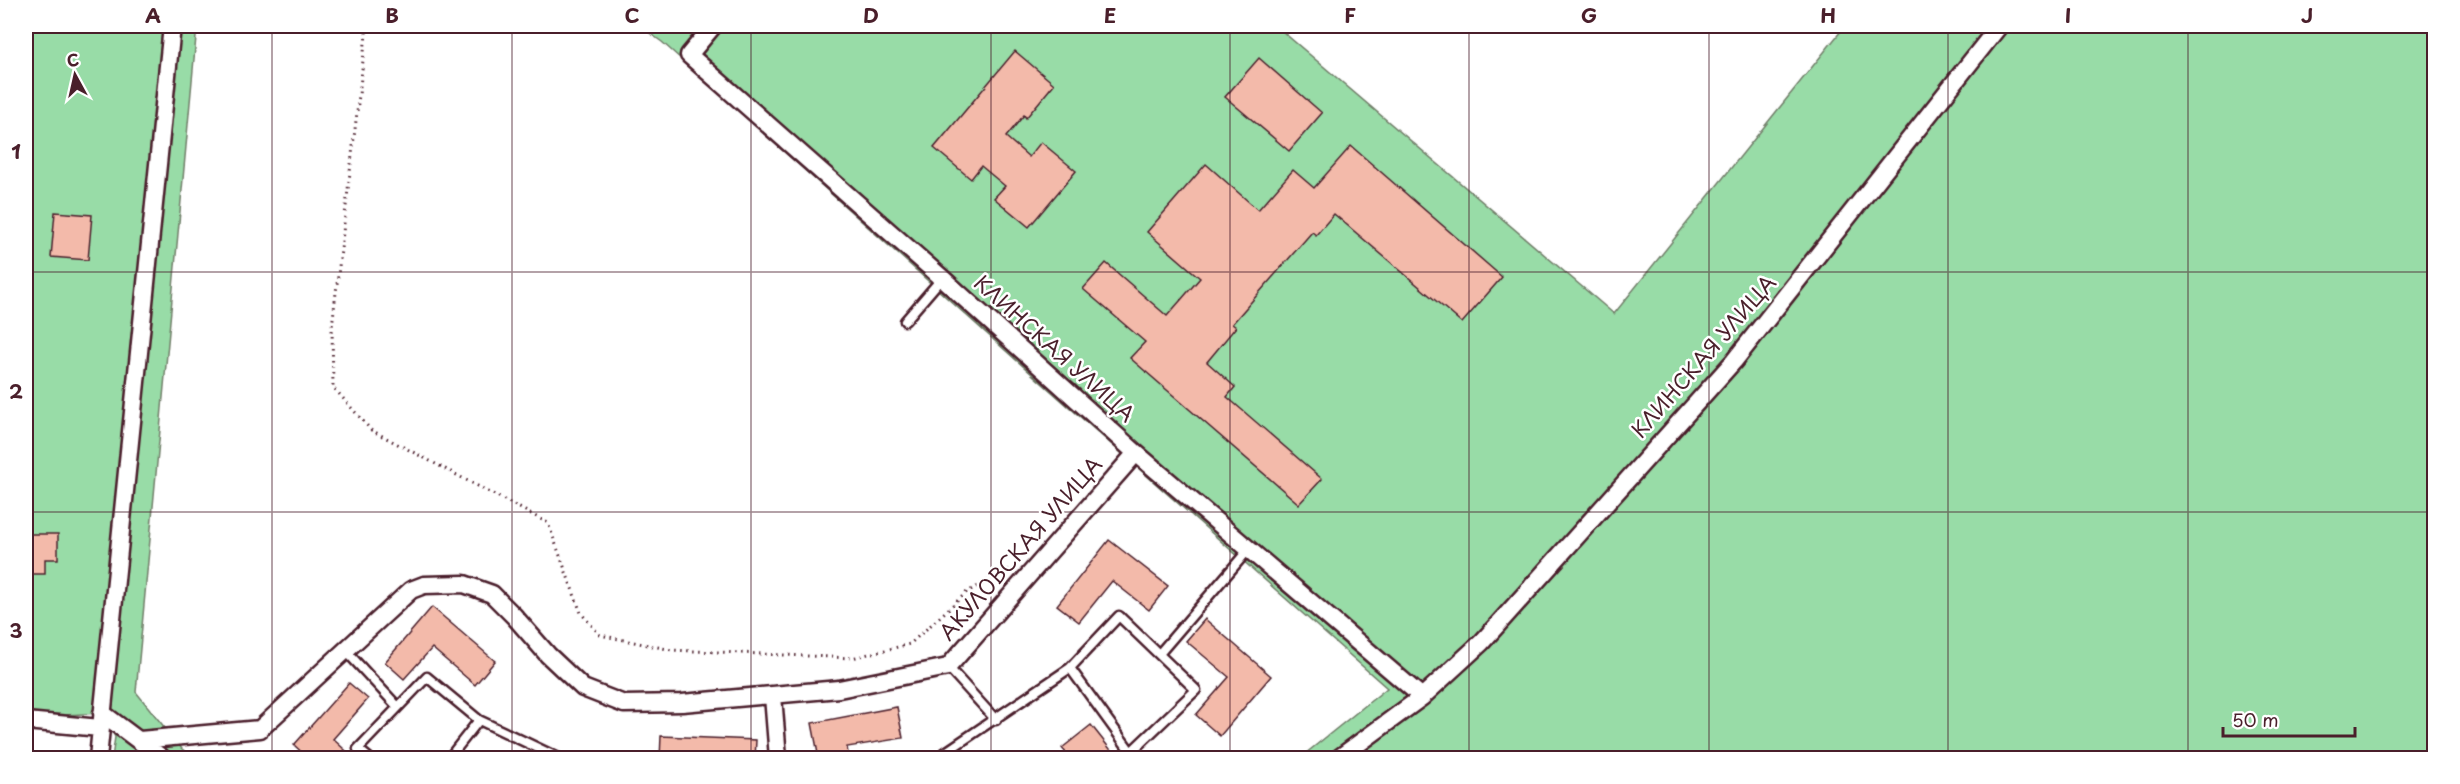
<svg xmlns="http://www.w3.org/2000/svg" width="2460" height="784" font-family="'Playpen Sans',sans-serif">
	<style>
		.green { fill: #98dca7; stroke: #717e69; stroke-width: 1.5 }
		.building { fill: #f3baaa; stroke: #4a1f2b; stroke-width: 1.5 }
		.lines { fill: none; stroke-linecap: round; stroke-linejoin: round }
		.service-casing { stroke: #4a1f2b; stroke-width: 13 }
		.minor-casing { stroke: #4a1f2b; stroke-width: 21 }
		.path { stroke: #4a1f2b; stroke-width: 3; stroke-dasharray: 1.5 4.5; stroke-linecap: butt }
		.service { stroke: #fff; stroke-width: 8 }
		.minor { stroke: #fff; stroke-width: 16 }
		.grid { fill: none; stroke: #4a1f2b; stroke-width: 1.5; stroke-opacity: 0.55 }
		.labels { text-anchor: middle; stroke-width: 5; stroke-linejoin: round; paint-order: stroke }
		.street-label { font-size: 21px; fill: #4a1f2b; stroke: #fff }
		.neatline { fill: none; stroke: #4a1f2b; stroke-width: 2 }
		.grid-label { font-size: 20px; text-anchor: middle; font-weight: bold; fill: #4a1f2b }
	</style>
	<rect width="100%" height="100%" fill="#fff"/>
	<filter id="ink" filterUnits="userSpaceOnUse"><feTurbulence type="fractalNoise" baseFrequency=".0167" numOctaves="2"/><feDisplacementMap in="SourceGraphic" scale="12" xChannelSelector="R" yChannelSelector="G"/><feConvolveMatrix kernelMatrix="1 2 1 2 8 2 1 2 1" color-interpolation-filters="sRGB"/></filter>
	<g filter="url(#ink)">
		<path class="green" d="M 26,26 L 197,26 L 136,692 L 182,749 L 195,758 L 112,758 L 115,737 L 102,713 L 26,717 Z
			M 640,26 L 1276,26 L 1614,314 L 1845,26 L 2434,26 L 2434,758 L 1300,758 L 1387,688 L 1034,376 L 662,42 Z"/>
		<path class="building" d="M 1015,51 L 1054,84 L 1026,118 L 1024,115 L 1006,137 L 1029,157 L 1041,142 L 1076,171 L 1029,227 L 994,198 L 1005,186 L 981,166 L 971,179 L 934,148 Z
			M 1259,58 L 1322,113 L 1289,151 L 1225,97 Z
			M 1351,146 L 1502,277 L 1462,323 L 1334,214 L 1316,235 L 1312,232 L 1232,324 L 1236,327 L 1207,362 L 1235,387 L 1227,397 L 1322,479 L 1299,504 L 1130,358 L 1145,342 L 1083,289 L 1106,263 L 1167,316 L 1200,278 L 1147,232 L 1206,164 L 1258,210 L 1293,170 L 1314,188 Z
			M 55,212 L 92,215 L 88,260 L 51,257 Z
			M 26,534 L 58,534 L 58,559 L 45,559 L 45,574 L 26,574 Z
			M 1109,540 L 1168,586 L 1149,610 L 1112,581 L 1079,622 L 1057,605 Z
			M 432,607 L 495,661 L 475,685 L 432,648 L 404,679 L 385,662 Z
			M 1205,619 L 1271,676 L 1220,736 L 1196,715 L 1229,677 L 1186,641 Z
			M 349,683 L 368,699 L 333,739 L 355,759 L 309,759 L 294,745 Z
			M 897,707 L 903,738 L 847,747 L 849,759 L 819,759 L 812,723 Z
			M 1091,725 L 1118,759 L 1071,759 L 1062,748 Z
			M 661,736 L 756,740 L 755,759 L 660,759 Z"/>
		<g class="lines">
			<g class="service-casing">
				<path id="service" d="M 905,321 L 942,278
					M 346,651 L 398,707
					M 1159,654 L 1249,549
					M 948,667 L 996,720
					M 479,720 L 559,758
					M 369,758 L 358,749 L 427,677 L 479,720 L 449,758
					M 937,758 L 1070,668 L 1119,616 L 1196,690 L 1131,752 L 1070,668"/>
			</g>
			<g class="minor-casing">
				<path id="minor" d="M 713,26 L 689,55 L 942,278 L 1136,453 L 1422,697
					M 773,696 L 778,758
					M 102,713 L 162,758
					M 26,721 L 100,728
					M 140,740 L 260,729 L 411,590 L 424,585 L 464,584 L 492,594 L 514,616 L 548,655 L 583,688 L 624,704 L 682,703 L 839,689 L 948,667 L 1136,453
					M 98,758 L 172,26
					M 1339,758 L 1422,697 L 1482,642 L 1734,361 L 1999,26"/>
			</g>
			<path class="path" d="M 367,26 L 332,327 L 333,387 L 371,430 L 548,523 L 581,613 L 600,635 L 672,650 L 852,658 L 910,644 L 967,592 L 1010,569"/>
			<use href="#service" class="service"/>
			<use href="#minor" class="minor"/>
		</g>
	</g>
	<path class="grid" d="M 272,26 L 272,758M 512,26 L 512,758M 751,26 L 751,758M 991,26 L 991,758M 1230,26 L 1230,758M 1469,26 L 1469,758M 1709,26 L 1709,758M 1948,26 L 1948,758M 2188,26 L 2188,758M 26,272 L 2434,272M 26,512 L 2434,512"/>
	<g class="labels">
		<g class="street-label">
			<text transform="translate(1054 349) rotate(42)" y="7">КЛИНСКАЯ УЛИЦА</text>
			<text transform="translate(1704 357) rotate(-49)" y="7">КЛИНСКАЯ УЛИЦА</text>
			<text transform="translate(1021 549) rotate(-49)" y="7">АКУЛОВСКАЯ УЛИЦА</text>
		</g>
	</g>
	<rect width="2460" height="784" fill="none" stroke="#fff" stroke-width="66"/>
	<g transform="translate(75 75) rotate(352)" stroke="#ffffff" stroke-width="4.5" paint-order="stroke">
	<path d="M0-4.5L10 22L0 15L-10 22Z" fill="#4a1f2b"/>
	<text y="-9" font-size="16" font-weight="bold" text-anchor="middle" fill="#4a1f2b">С</text>
	</g>
	<path d="M2223 727v9h132v-9" fill="none" stroke="#4a1f2b" stroke-width="3"/>
	<text x="2232" y="727" font-size="18" fill="#4a1f2b" stroke="#ffffff" stroke-width="4.5" paint-order="stroke">50 m</text>
	<rect x="33" y="33" width="2394" height="718" class="neatline"/>
	<g class="grid-label">
		<text x="153" y="23">A</text>
		<text x="392" y="23">B</text>
		<text x="632" y="23">C</text>
		<text x="871" y="23">D</text>
		<text x="1110" y="23">E</text>
		<text x="1350" y="23">F</text>
		<text x="1589" y="23">G</text>
		<text x="1828" y="23">H</text>
		<text x="2068" y="23">I</text>
		<text x="2307" y="23">J</text>
		<text x="16" y="159">1</text>
		<text x="16" y="399">2</text>
		<text x="16" y="638">3</text>
	</g>
</svg>
